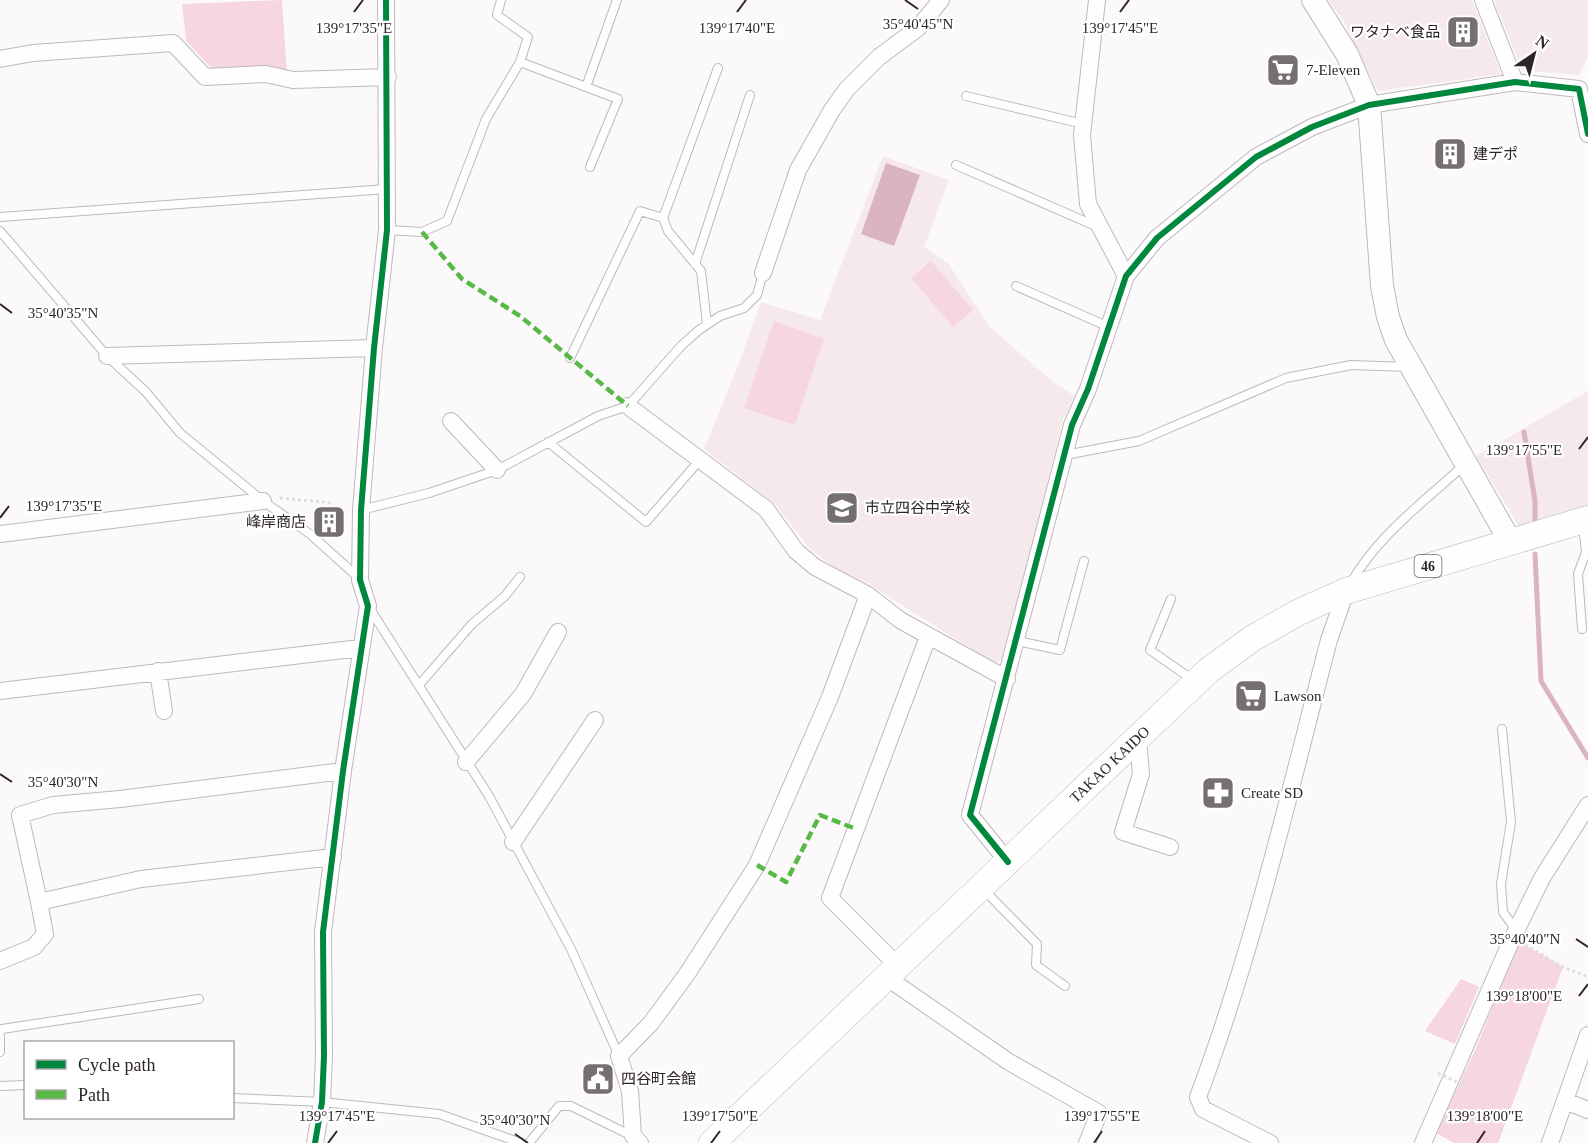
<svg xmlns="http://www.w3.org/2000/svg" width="1588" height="1143" font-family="'Times New Roman','Noto Sans JP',serif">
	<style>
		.built { fill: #f5e9ec }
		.green { fill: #f6d6e0 }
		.water { fill: #dab4c1 }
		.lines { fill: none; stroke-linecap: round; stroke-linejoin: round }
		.stream { stroke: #dab4c1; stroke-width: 5 }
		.lane-casing { stroke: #beb9ba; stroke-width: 10 }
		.street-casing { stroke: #beb9ba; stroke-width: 18 }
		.secondary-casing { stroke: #beb9ba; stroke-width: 24 }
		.primary-casing { stroke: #beb9ba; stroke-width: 27 }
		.path { stroke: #dedede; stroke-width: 3; stroke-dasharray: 3 3; stroke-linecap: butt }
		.lane { stroke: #fffefe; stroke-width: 8 }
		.street { stroke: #fffefe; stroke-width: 16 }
		.secondary { stroke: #fffefe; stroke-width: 22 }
		.primary { stroke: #fffefe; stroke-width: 26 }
		.path-bridge { stroke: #dedede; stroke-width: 3; stroke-dasharray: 3 3; stroke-linecap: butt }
		.quiet { stroke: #58b947; stroke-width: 4.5; stroke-dasharray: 9 4.5; stroke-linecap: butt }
		.cycleway-casing { stroke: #fff; stroke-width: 10 }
		.cycleway { stroke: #00873e; stroke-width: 6 }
		.ticks { fill: none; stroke: #2d2528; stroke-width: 2 }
		.labels { text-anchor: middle; stroke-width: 4.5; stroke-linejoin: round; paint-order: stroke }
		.shield { fill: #fff; stroke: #6c6668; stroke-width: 1.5 }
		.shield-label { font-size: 14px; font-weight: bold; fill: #2d2528 }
		.poi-label { font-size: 15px; fill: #2d2528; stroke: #fff; text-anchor: start }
		.street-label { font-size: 15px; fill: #2d2528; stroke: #fff }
		.ticks-label { font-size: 15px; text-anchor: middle; fill: #2d2528; stroke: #fff; stroke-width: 4.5; stroke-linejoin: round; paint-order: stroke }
	</style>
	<rect width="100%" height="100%" fill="#fcf9fa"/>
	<path class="built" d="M 1328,0 L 1472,0 L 1501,74 L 1378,91 L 1344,22 Z
		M 1494,0 L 1588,0 L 1588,58 L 1579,75 L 1522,70 Z
		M 883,156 L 949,180 L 924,247 L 948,263 L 990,327 L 1053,382 L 1075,396 L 1063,420 L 1003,659 L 994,663 L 865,582 L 835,568 L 809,548 L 776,505 L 704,449 L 739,363 L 761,302 L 820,320 Z
		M 1588,391 L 1588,506 L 1519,526 L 1476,456 Z"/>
	<path class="green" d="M 282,0 L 287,72 L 214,71 L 186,41 L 182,4 Z
		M 931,261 L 973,310 L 953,327 L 911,278 Z
		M 774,321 L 824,339 L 795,425 L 744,408 Z
		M 1519,942 L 1563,967 L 1498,1143 L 1454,1143 L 1436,1133 L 1476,1048 Z
		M 1461,979 L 1479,987 L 1455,1044 L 1425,1031 Z"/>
	<path class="water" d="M 886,163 L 920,175 L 894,246 L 861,234 Z"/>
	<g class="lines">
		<path class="stream" d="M 1524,432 L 1535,501 L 1535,525
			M 1535,554 L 1541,681 L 1588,758"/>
		<g class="lane-casing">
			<path id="lane" d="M 520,62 L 618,99 L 590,167
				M 586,87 L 617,0
				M 966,96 L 1083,124
				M 956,165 L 1098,227
				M 0,217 L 387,189
				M 387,230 L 422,232 L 447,221 L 486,119 L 520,62 L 528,37 L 497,15 L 501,0
				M 0,231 L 107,356 L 146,392 L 180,433 L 263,501 L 310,534 L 360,579
				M 695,264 L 750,95
				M 1016,286 L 1109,327
				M 707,324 L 701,271 L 668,231 L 663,218 L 718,68
				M 570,358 L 640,211 L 663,218
				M 548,442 L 646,522 L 699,461
				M 1065,455 L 1139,441 L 1286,378 L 1351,365 L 1409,367
				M 361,510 L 429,493 L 497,470 L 598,416 L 628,406 L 681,346 L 699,330 L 720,316 L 744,308 L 757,295 L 763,273
				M 1351,583 C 1377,536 1425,501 1464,465
				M 1171,599 L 1150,650 L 1193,680
				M 370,609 L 489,796 L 571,949 L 619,1056
				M 1582,629 L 1578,574 L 1586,552 L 1583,524
				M 1017,641 L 1060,650 L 1084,561
				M 419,685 L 472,624 L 505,596 L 520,577
				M 1502,729 L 1511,822 L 1501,884 L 1503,912 L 1516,930
				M 984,890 L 1037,944 L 1036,965 L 1065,986
				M 0,1032 L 2,1029 L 199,999
				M 0,1037 L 0,1052
				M 0,1086 L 26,1085
				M 232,1098 L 322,1102 L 439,1114 L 521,1143
				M 529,1143 L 559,1106 L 571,1106 L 632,1136"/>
		</g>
		<g class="street-casing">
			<path id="street" d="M 1097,0 L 1082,135 L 1088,204 L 1126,276
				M 1483,0 L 1515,82
				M 0,59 L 33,53 L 173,43 L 205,77 L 266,74 L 293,80 L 388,77
				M 763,273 L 798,170 L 832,110 L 847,89 L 879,57 L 918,28 L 941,0
				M 107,356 L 374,348
				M 628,406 L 766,509 L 796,551 L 815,567 L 868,595 L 900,620 L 1007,679
				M 451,421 L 497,470
				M 0,534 L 263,501
				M 158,671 L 164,711
				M 0,691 L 360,648
				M 1138,738 L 1141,774 L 1123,832 L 1170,847
				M 466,762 L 523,694 L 558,632
				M 513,842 L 595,720
				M 333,857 L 141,879 L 39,902 L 20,815 L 53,805 L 120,799 L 343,771
				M 1008,862 L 970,815 L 1072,425 L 1088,389 L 1126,276 L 1157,238 L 1256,157 L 1312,127 L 1369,105 L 1515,82 L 1579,89 L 1588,134
				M 0,961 L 34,947 L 45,934 L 39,902
				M 898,966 L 830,898 L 928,637
				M 886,977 L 1009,1062 L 1099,1113 L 1087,1143
				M 1565,1101 L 1588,1110
				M 315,1143 L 322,1102 L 324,1056 L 323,932 L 343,771 L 368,606 L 360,580 L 361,510 L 374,348 L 387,230 L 386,0
				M 640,1143 L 633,1136 L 630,1091 L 619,1056 L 651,1023 L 687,974 L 757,865 L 830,697 L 868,595
				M 1270,1143 L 1203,1109 L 1198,1097 C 1254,948 1289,793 1329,640 L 1346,591
				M 1423,1143 L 1512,939 L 1542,878 L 1588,805
				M 1550,1143 L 1588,1035"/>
		</g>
		<g class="secondary-casing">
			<path id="secondary" d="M 1313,0 L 1347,54 L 1369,105 L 1382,286 L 1388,317 L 1396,340 L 1511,543"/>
		</g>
		<g class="primary-casing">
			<g id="primary">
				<path id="s1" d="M 712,1143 L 1209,670 L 1253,638 L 1299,612 L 1346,591 L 1588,519"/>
			</g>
		</g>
		<path class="path" d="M 280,498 L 334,503
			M 1525,945 L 1563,967 L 1588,977"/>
		<use href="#lane" class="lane"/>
		<use href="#street" class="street"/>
		<use href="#secondary" class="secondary"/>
		<use href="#primary" class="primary"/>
		<path class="path-bridge" d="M 1438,1073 L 1467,1087"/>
		<path class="quiet" d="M 422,232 L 462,279 L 520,316 L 628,406
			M 757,865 L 786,882 L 820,815 L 856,829"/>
		<g class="cycleway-casing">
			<path id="cycleway" d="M 1008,862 L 970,815 L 1072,425 L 1088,389 L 1126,276 L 1157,238 L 1256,157 L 1312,127 L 1369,105 L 1515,82 L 1579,89 L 1588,134
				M 315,1143 L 322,1102 L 324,1056 L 323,932 L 343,771 L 368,606 L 360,580 L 361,510 L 374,348 L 387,230 L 386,0"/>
		</g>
		<use href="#cycleway" class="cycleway"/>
	</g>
	<path class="ticks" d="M 905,0 L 918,9M 354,12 L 363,0M 737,12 L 746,0M 1120,12 L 1129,0M 0,304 L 12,313M 1579,449 L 1588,437M 0,518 L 9,506M 0,774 L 12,782M 1576,939 L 1588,947M 1579,996 L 1588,984M 515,1134 L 528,1143M 328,1143 L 337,1131M 711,1143 L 720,1131M 1094,1143 L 1102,1131M 1477,1143 L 1485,1131"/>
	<defs>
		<g id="building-square" transform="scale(1.725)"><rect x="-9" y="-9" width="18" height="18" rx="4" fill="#756f72" stroke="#fff"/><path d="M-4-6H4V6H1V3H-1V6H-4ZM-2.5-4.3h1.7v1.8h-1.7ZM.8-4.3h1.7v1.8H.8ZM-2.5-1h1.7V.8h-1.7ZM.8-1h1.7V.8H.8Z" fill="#fff"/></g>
		<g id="supermarket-square" transform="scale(1.725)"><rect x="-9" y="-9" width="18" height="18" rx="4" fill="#756f72" stroke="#fff"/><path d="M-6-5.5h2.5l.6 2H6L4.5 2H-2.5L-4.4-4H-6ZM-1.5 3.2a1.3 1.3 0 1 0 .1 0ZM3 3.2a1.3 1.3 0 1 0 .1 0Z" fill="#fff"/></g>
		<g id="school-square" transform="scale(1.725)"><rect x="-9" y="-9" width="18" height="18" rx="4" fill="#756f72" stroke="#fff"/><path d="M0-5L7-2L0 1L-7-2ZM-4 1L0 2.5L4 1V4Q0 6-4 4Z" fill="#fff"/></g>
		<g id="pharmacy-square" transform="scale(1.725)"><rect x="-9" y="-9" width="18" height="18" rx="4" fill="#756f72" stroke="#fff"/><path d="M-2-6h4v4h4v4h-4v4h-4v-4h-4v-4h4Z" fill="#fff"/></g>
		<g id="civic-square" transform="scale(1.725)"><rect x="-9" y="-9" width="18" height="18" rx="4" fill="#756f72" stroke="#fff"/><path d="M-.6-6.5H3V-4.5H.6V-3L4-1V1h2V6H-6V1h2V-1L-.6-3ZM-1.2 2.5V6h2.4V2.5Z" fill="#fff"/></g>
	</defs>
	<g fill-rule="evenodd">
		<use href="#building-square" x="1463" y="32"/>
		<use href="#supermarket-square" x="1283" y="70"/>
		<use href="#building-square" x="1450" y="154"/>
		<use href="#school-square" x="842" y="508"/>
		<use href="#building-square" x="329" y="522"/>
		<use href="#supermarket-square" x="1251" y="696"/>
		<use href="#pharmacy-square" x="1218" y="793"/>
		<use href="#civic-square" x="598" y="1079"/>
	</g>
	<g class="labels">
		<rect class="shield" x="1414.5" y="555" width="27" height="22" rx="4.5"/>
		<g class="shield-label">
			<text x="1428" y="571">46</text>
		</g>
		<g class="poi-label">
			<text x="1440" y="37" text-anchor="end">ワタナベ食品</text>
			<text x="1306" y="75">7-Eleven</text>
			<text x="1473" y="159">建デポ</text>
			<text x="865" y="513">市立四谷中学校</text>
			<text x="306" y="527" text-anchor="end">峰岸商店</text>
			<text x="1274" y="701">Lawson</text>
			<text x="1241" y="798">Create SD</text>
			<text x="621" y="1084">四谷町会館</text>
		</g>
		<g class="street-label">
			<text dy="5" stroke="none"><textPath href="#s1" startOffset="549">TAKAO KAIDO</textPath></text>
		</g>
	</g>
	<g class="ticks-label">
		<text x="918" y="29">35°40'45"N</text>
		<text x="354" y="33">139°17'35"E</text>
		<text x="737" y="33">139°17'40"E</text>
		<text x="1120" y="33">139°17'45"E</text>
		<text x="63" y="318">35°40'35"N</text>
		<text x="1524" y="455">139°17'55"E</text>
		<text x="64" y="511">139°17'35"E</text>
		<text x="63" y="787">35°40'30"N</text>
		<text x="1525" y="944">35°40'40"N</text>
		<text x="1524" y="1001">139°18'00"E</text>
		<text x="337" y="1121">139°17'45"E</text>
		<text x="720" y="1121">139°17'50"E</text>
		<text x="1102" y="1121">139°17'55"E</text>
		<text x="1485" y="1121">139°18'00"E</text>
		<text x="515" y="1125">35°40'30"N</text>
	</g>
	<rect x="24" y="1041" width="210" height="78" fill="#ffffff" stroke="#aba8a9" stroke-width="1.5"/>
	<rect x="36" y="1060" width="30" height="9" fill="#00873e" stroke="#aba8a9" stroke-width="1.5"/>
	<text x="78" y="1071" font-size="18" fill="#2d2528">Cycle path</text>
	<rect x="36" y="1090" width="30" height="9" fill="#58b947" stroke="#aba8a9" stroke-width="1.5"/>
	<text x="78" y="1101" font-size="18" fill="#2d2528">Path</text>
	<g transform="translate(1534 54) rotate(35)" stroke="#ffffff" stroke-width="4.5" paint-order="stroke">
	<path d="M0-4.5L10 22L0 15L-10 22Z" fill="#2d2528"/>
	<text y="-9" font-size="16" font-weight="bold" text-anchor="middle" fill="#2d2528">N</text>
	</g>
</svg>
